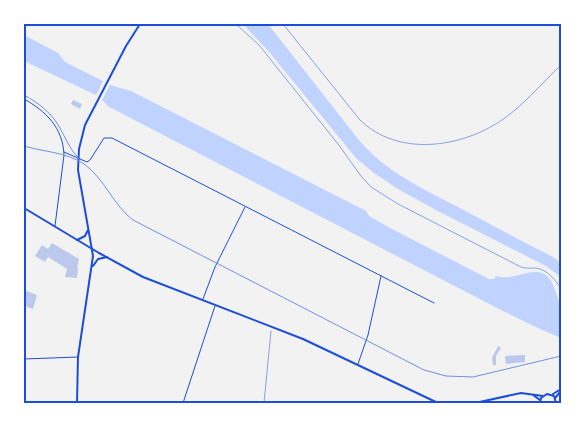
<svg xmlns="http://www.w3.org/2000/svg" width="585" height="427" font-family="Overpass,sans-serif">
	<style>
		.water { fill: #bfd3fe }
		.pier { fill: #f2f2f2 }
		.building { fill: #bdc9ec }
		.lines { fill: none; stroke-linecap: round; stroke-linejoin: round }
		.path { stroke: #1d4ed8; stroke-width: 0.5 }
		.minor { stroke: #1d4ed8; stroke-width: 1 }
		.tertiary { stroke: #1d4ed8; stroke-width: 2 }
		.secondary { stroke: #1d4ed8; stroke-width: 2 }
		.rail { stroke: #7290e2; stroke-width: 1 }
		.neatline { fill: none; stroke: #1d4ed8; stroke-width: 2 }
	</style>
	<rect width="100%" height="100%" fill="#f2f2f2"/>
	<path class="water" d="M 243,24 L 268,24 L 358,139 C 386,172 421,188 458,207 C 490,224 521,241 553,257 L 561,263 L 561,277 L 546,266 L 436,210 L 398,189 L 374,173 L 356,158 L 270,53 Z
		M 24,35 L 58,53 L 65,62 L 113,86 L 131,91 L 366,211 L 369,216 L 390,228 L 489,279 L 494,279 L 496,276 C 511,280 520,273 534,272 C 551,271 554,287 558,299 C 559,301 561,303 561,306 C 564,315 561,328 561,338 L 540,329 L 499,309 L 119,112 L 109,107 L 98,96 L 24,61 Z"/>
	<path class="pier" d="M 104,79 L 111,83 L 101,102 L 97,98 L 95,98 Z"/>
	<path class="building" d="M 73,100 L 82,104 L 80,109 L 71,104 Z
		M 52,243 L 79,259 L 77,268 L 78,268 L 77,278 L 65,277 L 67,269 L 48,257 L 45,262 L 35,256 L 42,245 L 48,249 Z
		M 24,290 L 37,295 L 33,309 L 25,306 Z
		M 498,346 L 501,348 L 496,356 L 496,365 L 493,365 L 492,358 Z
		M 525,355 L 525,362 L 506,364 L 505,356 Z"/>
	<g class="lines">
		<path class="path" d="M 236,24 L 259,45 L 338,144 L 361,176 L 371,187 L 398,204 L 519,266 C 525,269 530,268 536,268 C 548,270 554,279 561,288
			M 283,24 L 360,120 C 398,157 461,148 502,120 C 524,105 542,83 561,65
			M 264,403 L 271,331"/>
		<path class="minor" d="M 24,99 C 46,111 63,128 64,155 L 55,226
			M 64,152 L 87,162 L 90,160 L 104,138 L 112,138 L 434,303
			M 203,299 L 215,267 L 245,207
			M 24,359 L 78,357
			M 358,364 L 368,335 L 381,276
			M 183,403 L 215,306"/>
		<path class="tertiary" d="M 24,208 L 99,253 L 143,277 L 303,339 L 438,403
			M 533,395 L 540,400
			M 475,403 L 521,393 L 543,396"/>
		<path class="secondary" d="M 77,240 L 85,236 L 88,230
			M 93,266 L 98,259 L 107,257
			M 553,394 L 561,389
			M 555,398 L 561,391
			M 77,403 L 78,357 L 93,256 L 78,170 L 79,149 L 85,125 L 126,46 L 140,24
			M 540,403 L 541,398 L 547,394 L 554,396 L 556,403"/>
		<path class="rail" d="M 24,95 C 39,103 53,114 61,130 C 67,141 71,151 80,160
			M 24,146 C 44,152 66,152 84,164 C 105,179 113,205 133,220 L 424,370 L 446,376 L 473,377 L 561,356"/>
	</g>
	<rect width="585" height="427" fill="none" stroke="#ffffff" stroke-width="50"/>
	<rect x="25" y="25" width="535" height="377" class="neatline"/>
</svg>
